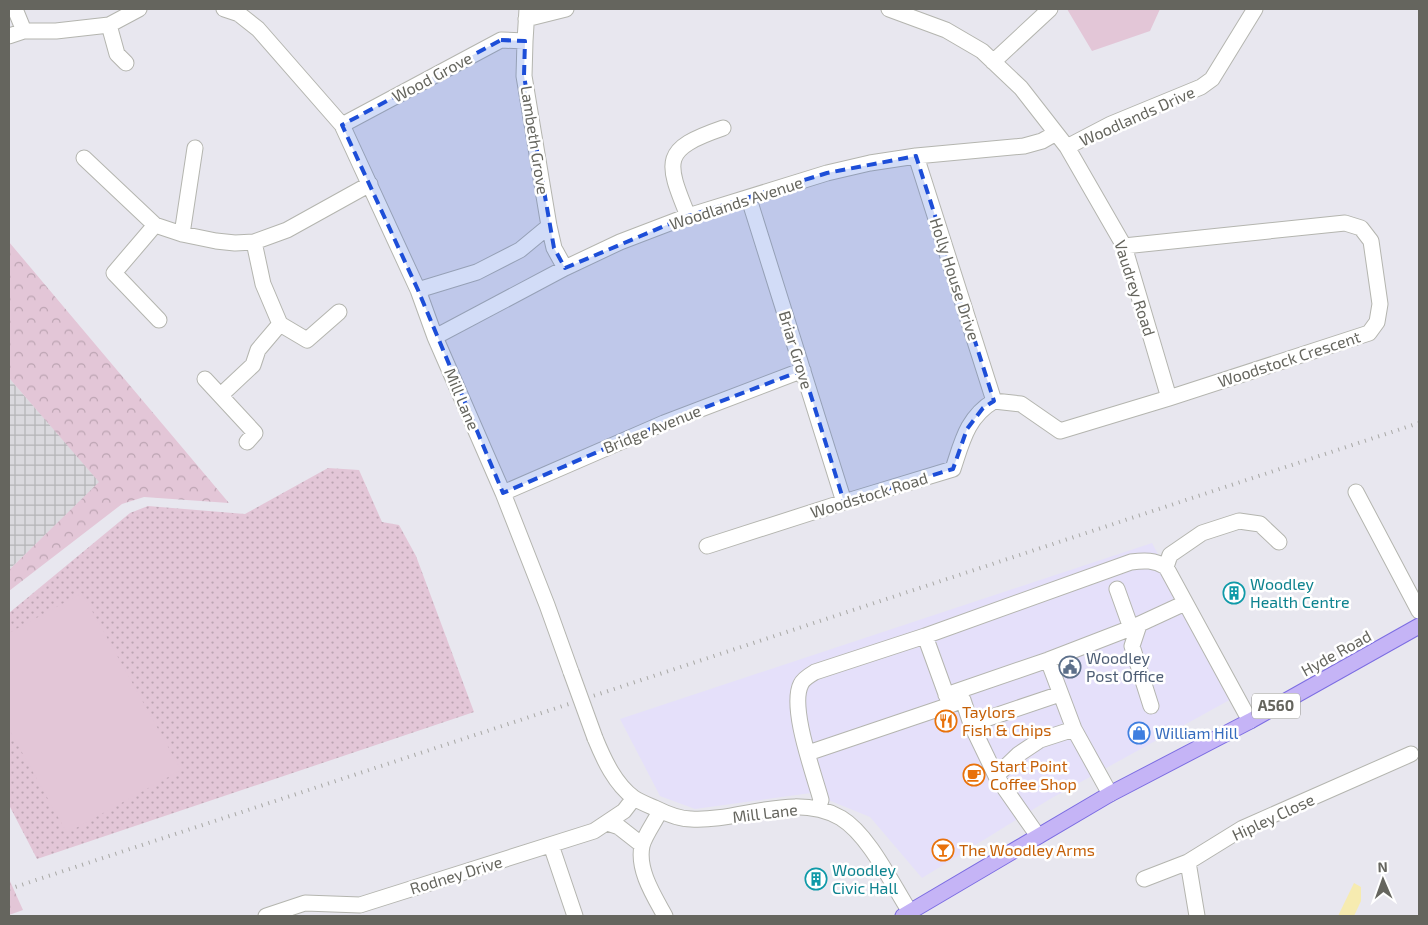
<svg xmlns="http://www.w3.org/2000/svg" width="1428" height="925" font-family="'Exo 2',sans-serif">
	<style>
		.commercial { fill: #e5e0fa }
		.industrial { fill: url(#industrial-grid) }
		.grass { fill: url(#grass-dots) }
		.forest { fill: url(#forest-crowns) }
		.garden { fill: #e3c6d7 }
		.water { fill: #f6ebb0 }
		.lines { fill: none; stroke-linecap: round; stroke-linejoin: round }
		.minor-casing { stroke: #b4b5af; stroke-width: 17 }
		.major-casing { stroke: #7c6de2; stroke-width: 17 }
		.minor { stroke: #fff; stroke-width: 15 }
		.major { stroke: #c5b4f6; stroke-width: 15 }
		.rail { stroke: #a8a8a5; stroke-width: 4; stroke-dasharray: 1 6; stroke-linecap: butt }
		.minor-bridge-casing { stroke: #b4b5af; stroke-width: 17; stroke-linecap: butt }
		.minor-bridge { stroke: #fff; stroke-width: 15 }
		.marked { fill: #1d4ed8; fill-opacity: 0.2; stroke: #1d4ed8; stroke-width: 4; stroke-dasharray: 10 6; stroke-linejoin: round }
		.labels { text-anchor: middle; stroke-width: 5; stroke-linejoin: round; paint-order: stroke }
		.shield { fill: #fff; stroke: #93938e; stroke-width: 1 }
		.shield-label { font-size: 15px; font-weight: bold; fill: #65655e }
		.street-label { font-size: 16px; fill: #65655e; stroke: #fff }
		.culture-label { font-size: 16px; fill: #0d838f; stroke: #fff; text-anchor: start }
		.service-label { font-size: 16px; fill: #4e5e75; stroke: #fff; text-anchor: start }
		.food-label { font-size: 16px; fill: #c56008; stroke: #fff; text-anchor: start }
		.shop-label { font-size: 16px; fill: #366cbe; stroke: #fff; text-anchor: start }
	</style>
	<defs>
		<pattern id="industrial-grid" width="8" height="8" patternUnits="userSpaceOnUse" patternTransform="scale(1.25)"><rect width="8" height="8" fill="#dad9de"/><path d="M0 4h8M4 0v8" fill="none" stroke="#b4b4b7"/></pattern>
		<pattern id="grass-dots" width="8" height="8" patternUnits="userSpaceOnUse" patternTransform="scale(1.25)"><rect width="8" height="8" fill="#e3c6d7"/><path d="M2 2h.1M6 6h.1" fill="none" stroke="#bca4b2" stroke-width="1.8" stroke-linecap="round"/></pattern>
		<pattern id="forest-crowns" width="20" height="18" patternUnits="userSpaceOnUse" patternTransform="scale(1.25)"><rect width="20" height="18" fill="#e3c6d7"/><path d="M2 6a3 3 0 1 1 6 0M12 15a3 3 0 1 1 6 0" fill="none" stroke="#bca4b2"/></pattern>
	</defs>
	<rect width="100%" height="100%" fill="#e8e7ef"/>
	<path class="commercial" d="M 1152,543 L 1235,697 L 1050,799 L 922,878 L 870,817 L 811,793 L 695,809 L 660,796 L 620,719 Z"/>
	<path class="industrial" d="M 9,378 L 100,482 L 9,570 Z"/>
	<path class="grass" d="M 328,468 L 359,470 L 382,522 L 399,525 L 416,556 L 474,712 L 37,859 L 9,805 L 9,613 L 130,513 L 148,506 L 245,514 Z"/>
	<path class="forest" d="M 9,242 L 229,503 L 144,497 L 122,504 L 9,591 L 9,570 L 99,482 L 9,378 Z
		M 9,879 L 23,910 L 9,915 Z"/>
	<path class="garden" d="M 1067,9 L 1160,9 L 1150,31 L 1092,51 Z
		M 82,593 L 181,770 L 67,833 L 9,729 L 9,633 Z"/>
	<path class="water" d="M 1354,883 L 1361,887 L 1361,901 L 1354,916 L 1338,916 Z"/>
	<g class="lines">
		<g class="minor-casing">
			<path id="minor" d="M 15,9 L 24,31
				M 224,9 L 239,14 L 258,29 L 342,125 L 418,290 L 435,337 L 503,493 L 547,605 L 571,672
				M 527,9 L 525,41 L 524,76 L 549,226 L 554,248 L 565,268
				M 889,9 L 946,30 L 982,51 L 1021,88 L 1067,147 L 1124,246 L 1169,398
				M 526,19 L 566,9
				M 109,25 L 117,54 L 126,63
				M 9,36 L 24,31 L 56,31 L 109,25 L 139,9
				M 993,62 L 1050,9
				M 342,125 L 501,40 L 525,41
				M 1067,147 L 1111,124 L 1201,87 L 1212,79 L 1255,9
				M 916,156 L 994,401
				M 84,158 L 155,225 L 182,234 L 216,241 L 235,243 L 254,242 L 287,230 L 370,184
				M 749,199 L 844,502
				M 688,216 C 665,160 662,149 723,128
				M 155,225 L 114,273 L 159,320
				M 182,234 L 195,148
				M 418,290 L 477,272 L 520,250 L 549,226
				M 280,324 L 307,340 L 339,312
				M 435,337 L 565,268 L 620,242 L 688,216 L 827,173 L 870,163 L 916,156 L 1024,146 L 1042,141 L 1056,133
				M 205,379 L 255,433 L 247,442
				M 221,395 L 253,365 L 258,350 L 280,324 L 263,284 L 254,242
				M 994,401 L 1021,404 L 1060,431 L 1169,398 L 1369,333 L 1377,322 L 1380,304 L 1371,241 L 1361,228 L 1345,223 L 1124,246
				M 1356,492 L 1419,611
				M 503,493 L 664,423 L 803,370
				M 707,546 L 844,502 L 953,469 C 962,442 967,417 994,401
				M 1117,589 L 1131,628 L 1185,603
				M 1139,625 L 1132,646 L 1151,706
				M 1048,660 L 1074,729 L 1110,794
				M 946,695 L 1048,660 L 1131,628
				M 950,705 L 963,700 L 971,724 L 996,776 L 1038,836
				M 1250,721 L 1166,567 L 1170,555 L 1202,533 L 1239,521 L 1260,524 L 1279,542
				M 971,724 L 1060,694
				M 595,738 C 604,760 615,784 634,798 C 640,802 648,805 655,808 C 665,813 680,819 691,819 C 740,822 794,791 841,818 C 869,835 892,884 910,912
				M 808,753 L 950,705 L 925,636
				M 996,776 L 1019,754 L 1040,740 L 1074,729
				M 818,809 L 821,800 C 814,774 789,707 801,684 C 803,679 810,675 815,672 L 925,636 L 1131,562 C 1145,560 1154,560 1166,567
				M 660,811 C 656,820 644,836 642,846 C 637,870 654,896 665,916
				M 607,823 L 619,827 L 642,845
				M 551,845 L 575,916
				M 1144,879 L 1188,862
				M 266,916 L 305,903 L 360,905 L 594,831 L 624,811 L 634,798
				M 1197,916 L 1188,862 L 1243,828 L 1411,754"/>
		</g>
		<g class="major-casing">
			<path id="major" d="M 903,916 L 1110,794 L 1250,721 L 1419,626"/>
		</g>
		<use href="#minor" class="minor"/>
		<use href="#major" class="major"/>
		<path class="rail" d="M 9,889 L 1419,423"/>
		<g class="minor-bridge-casing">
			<path id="minor-bridge" d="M 571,672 L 595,738"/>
		</g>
		<use href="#minor-bridge" class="minor-bridge"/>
	</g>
	<path class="marked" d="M 501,40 L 525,41 L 524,76 L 554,248 L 565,268 L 688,216 L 827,173 L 916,156 L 994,401 L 983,408 L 967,429 L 953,469 L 844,502 L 803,370 L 664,423 L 503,493 L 418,290 L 342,125 Z"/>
	<defs>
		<g id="building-ring" transform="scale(1.125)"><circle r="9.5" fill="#fff" stroke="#0f9aa8" stroke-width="1.5"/><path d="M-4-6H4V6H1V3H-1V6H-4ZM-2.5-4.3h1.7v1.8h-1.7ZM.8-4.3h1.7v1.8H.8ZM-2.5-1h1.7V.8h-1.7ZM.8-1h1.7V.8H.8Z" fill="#0f9aa8"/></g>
		<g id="civic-ring" transform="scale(1.125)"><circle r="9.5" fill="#fff" stroke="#5c6f8a" stroke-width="1.5"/><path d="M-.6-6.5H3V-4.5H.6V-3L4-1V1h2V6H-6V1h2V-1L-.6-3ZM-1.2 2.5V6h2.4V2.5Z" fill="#5c6f8a"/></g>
		<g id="restaurant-ring" transform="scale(1.125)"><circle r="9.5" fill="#fff" stroke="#e8710a" stroke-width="1.5"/><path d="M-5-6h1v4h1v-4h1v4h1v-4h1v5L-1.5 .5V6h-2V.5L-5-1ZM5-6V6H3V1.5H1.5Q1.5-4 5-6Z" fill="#e8710a"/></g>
		<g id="shop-ring" transform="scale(1.125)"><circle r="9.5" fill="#fff" stroke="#3f7fe0" stroke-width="1.5"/><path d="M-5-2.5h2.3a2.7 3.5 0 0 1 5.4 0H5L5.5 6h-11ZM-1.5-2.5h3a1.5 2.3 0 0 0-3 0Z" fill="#3f7fe0"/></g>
		<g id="cafe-ring" transform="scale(1.125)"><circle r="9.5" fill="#fff" stroke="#e8710a" stroke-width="1.5"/><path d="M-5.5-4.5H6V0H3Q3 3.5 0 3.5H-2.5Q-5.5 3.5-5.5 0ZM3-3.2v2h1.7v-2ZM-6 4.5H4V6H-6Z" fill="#e8710a"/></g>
		<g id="bar-ring" transform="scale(1.125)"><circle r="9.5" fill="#fff" stroke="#e8710a" stroke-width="1.5"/><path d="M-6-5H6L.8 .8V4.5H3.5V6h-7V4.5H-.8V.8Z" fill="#e8710a"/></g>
	</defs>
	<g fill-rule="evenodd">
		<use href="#building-ring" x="1234" y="593"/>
		<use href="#civic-ring" x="1070" y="667"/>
		<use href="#restaurant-ring" x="946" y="721"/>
		<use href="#shop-ring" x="1139" y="733"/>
		<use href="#cafe-ring" x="974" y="775"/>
		<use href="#bar-ring" x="943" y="850"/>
		<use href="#building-ring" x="816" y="879"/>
	</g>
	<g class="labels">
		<rect class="shield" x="1252" y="693.5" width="48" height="25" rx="4"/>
		<g class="shield-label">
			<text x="1276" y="711">A560</text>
		</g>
		<g class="street-label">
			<text transform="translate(432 77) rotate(-28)" y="6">Wood Grove</text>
			<text transform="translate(1137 116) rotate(-24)" y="6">Woodlands Drive</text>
			<text transform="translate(535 140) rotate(81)" y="6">Lambeth Grove</text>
			<text transform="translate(736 203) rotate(-18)" y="6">Woodlands Avenue</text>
			<text transform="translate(955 279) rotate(72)" y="6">Holly House Drive</text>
			<text transform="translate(1135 288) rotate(72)" y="6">Vaudrey Road</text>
			<text transform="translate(796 350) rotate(73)" y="6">Briar Grove</text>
			<text transform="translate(1289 359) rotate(-18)" y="6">Woodstock Crescent</text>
			<text transform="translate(462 399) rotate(67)" y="6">Mill Lane</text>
			<text transform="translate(652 429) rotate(-22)" y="6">Bridge Avenue</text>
			<text transform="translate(869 495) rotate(-17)" y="6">Woodstock Road</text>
			<text transform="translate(1336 653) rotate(-29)" y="6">Hyde Road</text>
			<text transform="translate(765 813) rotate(-7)" y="6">Mill Lane</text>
			<text transform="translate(1273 817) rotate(-25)" y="6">Hipley Close</text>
			<text transform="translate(456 875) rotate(-17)" y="6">Rodney Drive</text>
		</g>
		<g class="culture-label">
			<text x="1250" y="590">Woodley<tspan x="1250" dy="18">Health Centre</tspan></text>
			<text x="832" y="876">Woodley<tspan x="832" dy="18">Civic Hall</tspan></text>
		</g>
		<g class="service-label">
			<text x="1086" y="664">Woodley<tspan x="1086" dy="18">Post Office</tspan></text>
		</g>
		<g class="food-label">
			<text x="962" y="718">Taylors<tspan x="962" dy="18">Fish &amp; Chips</tspan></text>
			<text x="990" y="772">Start Point<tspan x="990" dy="18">Coffee Shop</tspan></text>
			<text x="959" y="856">The Woodley Arms</text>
		</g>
		<g class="shop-label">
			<text x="1155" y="739">William Hill</text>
		</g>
	</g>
	<rect width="1428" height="925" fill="none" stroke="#65655e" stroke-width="20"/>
	<g transform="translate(1383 880) rotate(358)" stroke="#ffffff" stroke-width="4" paint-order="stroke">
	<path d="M0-4L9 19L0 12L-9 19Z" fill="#65655e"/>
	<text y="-8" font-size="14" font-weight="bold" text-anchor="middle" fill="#65655e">N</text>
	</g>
</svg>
